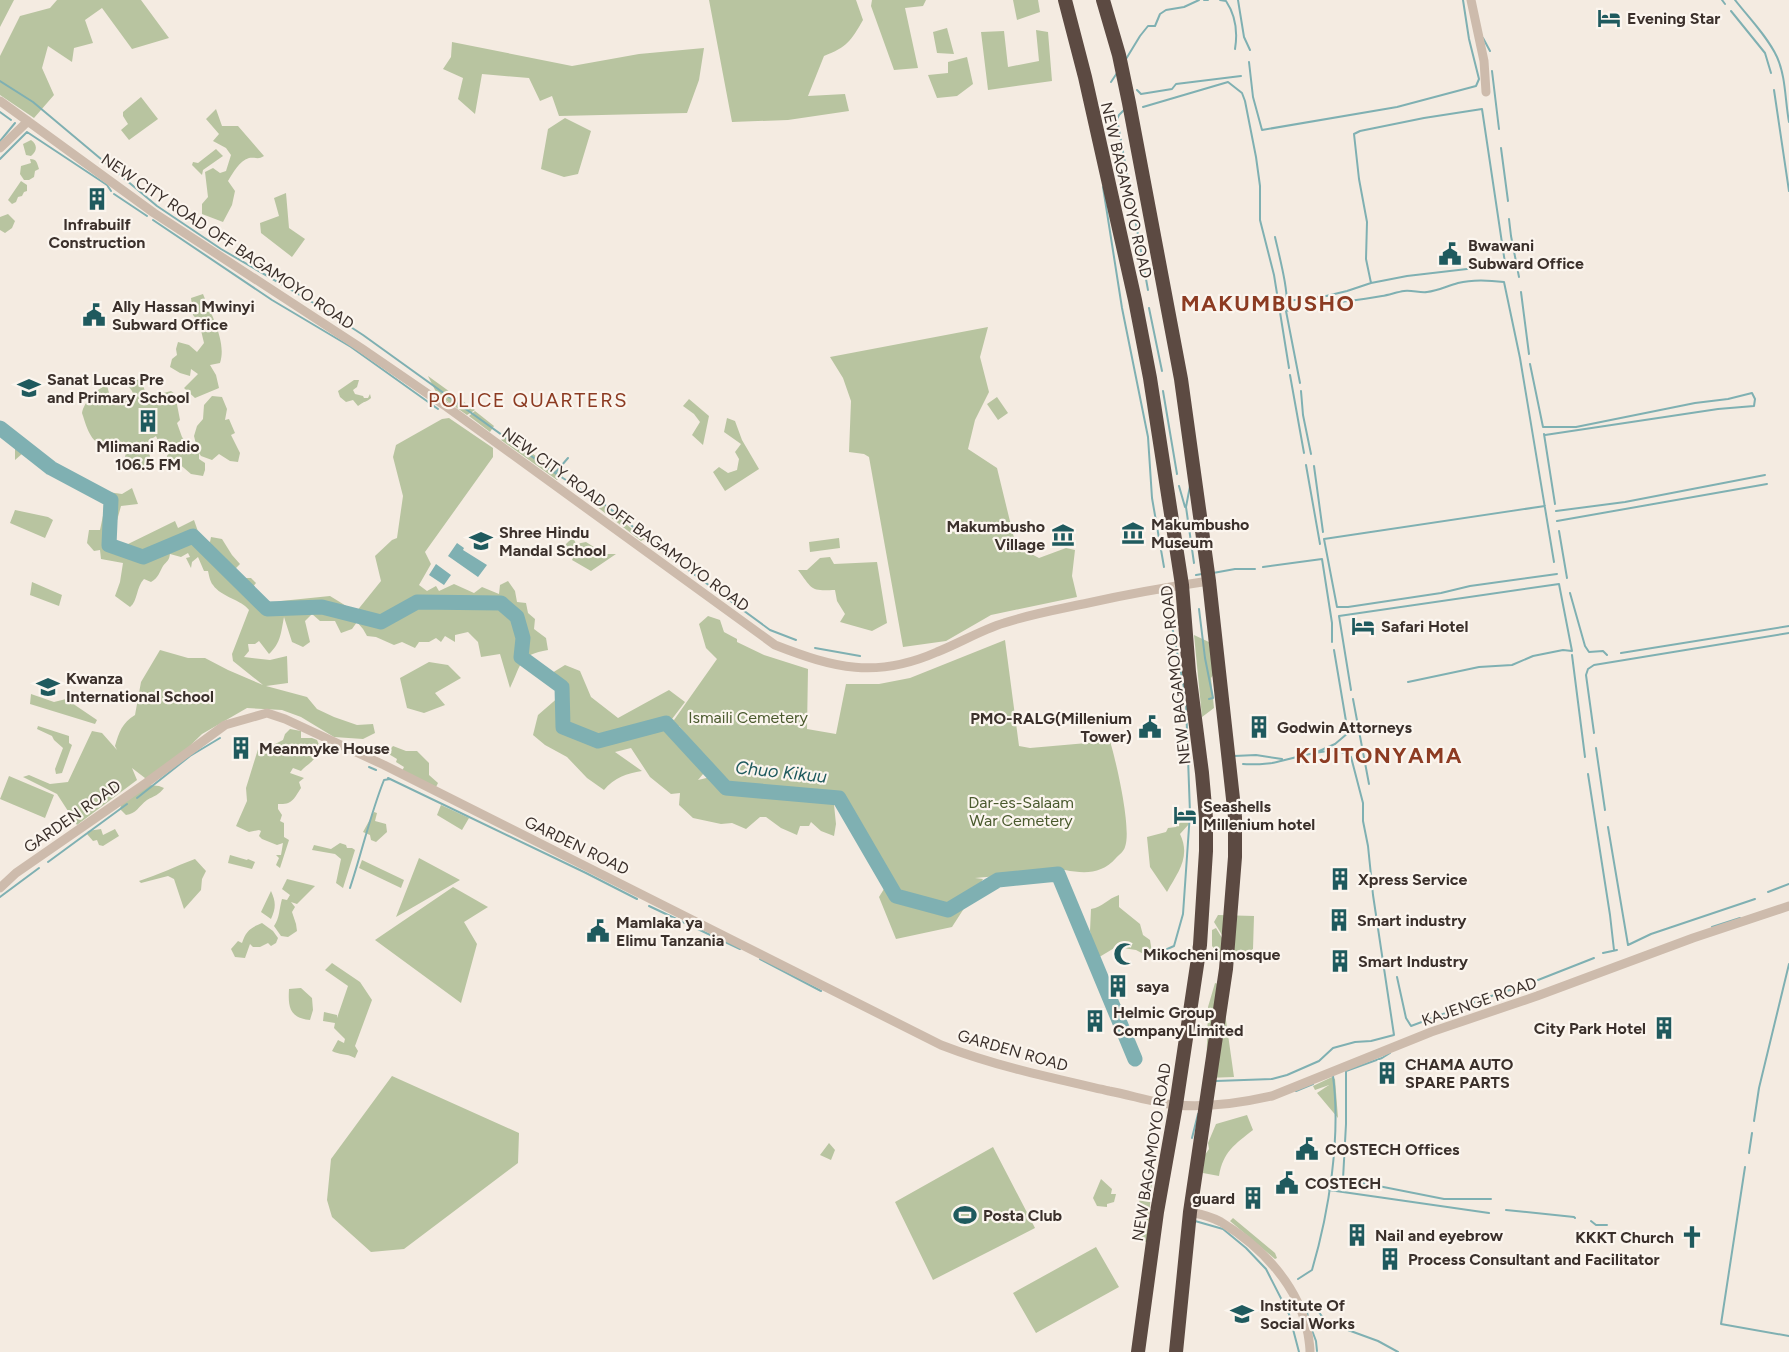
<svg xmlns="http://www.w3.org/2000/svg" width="1789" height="1352" font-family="Figtree,sans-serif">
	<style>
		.green { fill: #b8c4a0; fill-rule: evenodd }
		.water { fill: #7fb0b2 }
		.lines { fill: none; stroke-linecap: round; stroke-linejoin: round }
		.stream { stroke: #7fb0b2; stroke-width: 2 }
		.river { stroke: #7fb0b2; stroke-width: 15 }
		.minor { stroke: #cdbbac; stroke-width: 9 }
		.highway { stroke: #5c4a42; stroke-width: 14 }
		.labels { text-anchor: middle; stroke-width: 4.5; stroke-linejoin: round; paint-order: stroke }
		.poi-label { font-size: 16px; font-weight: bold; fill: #3b302b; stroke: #fbf5ee; text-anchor: start }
		.street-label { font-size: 16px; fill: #3b302b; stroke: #fbf5ee }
		.park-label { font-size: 16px; fill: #4a5a2e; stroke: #fbf5ee }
		.water-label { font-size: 18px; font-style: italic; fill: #1f5a5e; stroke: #fbf5ee }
		.quarter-label { font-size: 20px; letter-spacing: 1.5px; fill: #8c3b22; stroke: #fbf5ee }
		.district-label { font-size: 22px; font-weight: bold; letter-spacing: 1.5px; fill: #8c3b22; stroke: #fbf5ee }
	</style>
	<rect width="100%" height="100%" fill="#f4ebe1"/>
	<path class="green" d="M 0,0 L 14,0 L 0,27 Z
		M 57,0 L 141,0 L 169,38 L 132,49 L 102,8 L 85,20 L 93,43 L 74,48 L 72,62 L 48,46 L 42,68 L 54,95 L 34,118 L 0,95 L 0,56 L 20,16 L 50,8 Z
		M 709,0 L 856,0 L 863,20 C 851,41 847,47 824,56 L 808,96 L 845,94 L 849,111 L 788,120 L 732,122 Z
		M 872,0 L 926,0 L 923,6 L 905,8 L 918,68 L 894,70 L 871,6 Z
		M 1013,0 L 1038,0 L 1040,12 L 1017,20 Z
		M 947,28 L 954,54 L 937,53 L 933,32 Z
		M 1036,30 L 1048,32 L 1052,81 L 988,90 L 981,32 L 1004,31 L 1008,67 L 1039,61 Z
		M 452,42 L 572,66 L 639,54 L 704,48 L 699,80 L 687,113 L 559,116 L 552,96 L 540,101 L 529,78 L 482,74 L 475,114 L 458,99 L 463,78 L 443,69 L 451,57 Z
		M 967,57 L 973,84 L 957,96 L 937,98 L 928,75 L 948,73 L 948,62 Z
		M 141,97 L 158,119 L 129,140 L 121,130 L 128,124 L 123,116 L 123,112 Z
		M 216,109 L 222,126 L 238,126 L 264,156 C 258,160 256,157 249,158 C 239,161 233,173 228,181 L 235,191 L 232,205 L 223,222 L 202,214 L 202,204 L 208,197 L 205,172 L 213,168 L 220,173 L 226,171 L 231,155 L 226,148 L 213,141 L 219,134 L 206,119 Z
		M 565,118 L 591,131 L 578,174 L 564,177 L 541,169 L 548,129 Z
		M 31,140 C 38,145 37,151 31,156 L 26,155 L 23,144 Z
		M 216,149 L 223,156 L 203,170 L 202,175 L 192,165 L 193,162 L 198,163 Z
		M 30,159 C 37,159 37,163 39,169 L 35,171 L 34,177 L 29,180 L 24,180 L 20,174 L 21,166 L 31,163 Z
		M 21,181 L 27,185 L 27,191 L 24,192 L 22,196 L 18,197 L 16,202 L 12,204 L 8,200 Z
		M 286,193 L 289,228 L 305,239 L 292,257 L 261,233 L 260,223 L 279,216 L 274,198 Z
		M 8,214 L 15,221 L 12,228 L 5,233 L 0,230 L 0,217 Z
		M 203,294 C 211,314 227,342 220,363 L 210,365 L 216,375 L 219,388 L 195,398 L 184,388 L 198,374 L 191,369 L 190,376 L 180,373 L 170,367 L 172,359 L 177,355 L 176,349 L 178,342 L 189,345 L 197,352 L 204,343 L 199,322 L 193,315 L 191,298 Z
		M 988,327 L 980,357 L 989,392 L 975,420 L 968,449 L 997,468 L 1016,546 L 1039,558 L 1066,548 L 1075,550 L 1072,576 L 1077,597 L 991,615 L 946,641 L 903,647 L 869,457 L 864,454 L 849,452 L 851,401 L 843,378 L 830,357 Z
		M 428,376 L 475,410 L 467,415 L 437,394 Z
		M 140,379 L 146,393 L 160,394 L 171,391 L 175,394 L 180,420 L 177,423 L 182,437 L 188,445 L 192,443 L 197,448 L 194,436 L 197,426 L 203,419 L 204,405 L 212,396 L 222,397 L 227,409 L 225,420 L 229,419 L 235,433 L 231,435 L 240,453 L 238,462 L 230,461 L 219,454 L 212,460 L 201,456 L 199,453 L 199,459 L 205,463 L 205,470 L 203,476 L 191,474 L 177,462 L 173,462 L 168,466 L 166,463 L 167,456 L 173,444 L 164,454 L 156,436 L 150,440 L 146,447 L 150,456 L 150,464 L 140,471 L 128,464 L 125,457 L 128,444 L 120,444 L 112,439 C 108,440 105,442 102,443 C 90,444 85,421 82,413 C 84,402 96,389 107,385 L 110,397 L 121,394 L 126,401 L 133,403 L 135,399 L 132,391 L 126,383 Z
		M 354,380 L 359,380 L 357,387 L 353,390 L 355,394 L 363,396 L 364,398 L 368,398 L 370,394 L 371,398 C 367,402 364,401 358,406 L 353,400 L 346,402 L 340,397 L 338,391 Z
		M 997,397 L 1008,413 L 998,420 L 987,404 Z
		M 689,399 L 709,416 L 703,445 L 692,435 L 700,422 L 694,414 L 683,406 Z
		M 475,411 L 494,426 L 490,432 L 469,416 Z
		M 449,418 L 493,448 L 493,457 L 425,552 L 431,564 L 419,585 L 427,591 L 436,586 L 439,591 L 454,584 L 474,593 L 482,587 L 499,594 L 500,585 L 508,581 L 515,591 L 517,602 L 526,603 L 528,613 L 535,619 L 534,629 L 546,638 L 548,650 C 519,655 522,663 510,688 L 500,654 L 481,657 L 478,642 L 468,632 L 455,635 L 455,642 L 445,636 L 441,642 L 436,638 L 429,642 L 419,642 L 415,648 L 402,642 L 394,645 L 376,637 L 367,636 L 363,629 L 357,622 L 352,629 L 341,633 L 335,621 L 320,621 L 312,614 L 305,621 L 310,642 L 303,647 L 292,642 L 284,617 C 281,632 281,643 269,654 L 259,641 L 255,644 L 248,644 L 249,651 L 244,657 L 270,660 L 287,656 L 288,683 L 266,686 L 307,697 L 317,709 L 334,717 L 357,725 L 373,724 L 375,733 L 363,739 L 334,737 L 301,717 L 282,710 L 247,708 L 202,734 L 156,779 L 145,778 L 132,768 L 137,780 L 77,825 L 57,794 L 23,777 L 29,775 L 50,784 L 68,782 L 92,731 L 102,733 L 117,750 L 115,746 C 119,732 122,723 135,715 L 141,682 L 160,650 L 188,658 L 205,658 L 228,670 L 263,685 L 233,661 L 232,654 L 249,610 C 242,600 221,597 213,585 C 210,582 209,575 208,571 L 204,571 L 198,557 L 192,562 L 191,568 L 186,558 L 190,557 L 188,553 L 181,557 L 170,554 C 169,561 167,561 163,566 C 159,573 159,577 151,582 L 144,579 C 136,587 138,601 130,607 L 115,596 L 120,582 L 123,563 L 101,559 L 100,550 L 94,551 L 87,543 L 89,530 L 100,530 L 108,492 L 122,494 L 132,488 L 138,504 L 121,506 L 113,535 L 118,542 L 126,545 L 175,521 L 178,528 L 194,520 L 201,540 L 210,542 L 211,537 L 222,539 L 232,555 L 240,564 L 234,570 L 242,578 L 251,578 L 256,583 L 252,588 L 258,598 L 267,605 L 281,601 L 330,596 L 356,612 L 381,581 L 375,556 L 392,540 L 397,538 L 403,496 L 393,457 L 396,445 L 442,419 Z
		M 727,418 L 735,421 L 742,440 L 759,469 L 725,491 L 713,472 L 719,467 L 728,473 L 737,470 L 739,459 L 735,452 L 741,444 L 724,432 Z
		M 0,425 L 32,451 L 28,456 L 23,453 L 15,460 L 15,446 L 0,434 Z
		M 507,435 L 555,470 L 563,476 L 557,480 L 501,440 Z
		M 601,501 L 614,512 L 615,515 L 632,529 L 636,528 L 648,537 L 641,541 L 596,506 Z
		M 15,510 L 48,517 L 53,520 L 45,538 L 10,523 Z
		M 573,537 L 576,544 L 586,542 L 605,554 L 616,554 L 591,571 L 572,560 L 573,558 L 564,546 Z
		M 839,538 L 840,548 L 810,552 L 809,542 Z
		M 830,557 L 834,564 L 877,562 L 887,623 L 872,631 L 840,622 L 845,614 L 837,601 L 835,590 C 810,591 813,590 798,570 L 807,570 L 820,558 Z
		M 32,582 L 62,595 L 59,606 L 30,595 Z
		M 708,616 L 720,620 L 724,632 L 737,639 L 737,642 L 764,655 L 808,669 L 807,729 L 836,734 L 846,684 L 879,684 L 910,678 L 1005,640 L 1019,746 L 1030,748 L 1110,741 C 1116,761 1132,829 1125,847 C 1124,851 1119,855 1116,858 C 1102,874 1085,874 1065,870 L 975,878 L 983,879 L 952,927 L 896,939 L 879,897 L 892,876 L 844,796 L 833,795 L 836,824 L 834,836 L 821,831 L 811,822 L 809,826 L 800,826 L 797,835 L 781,828 L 766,817 L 760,817 L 746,829 L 732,823 L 721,824 L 693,818 L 679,805 L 680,793 L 671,794 L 650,777 L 631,748 L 615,752 L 642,771 C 627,773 614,778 604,790 L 587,778 L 567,757 L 545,745 L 533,735 L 538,715 L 568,689 L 552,673 L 565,665 L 580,671 L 591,697 L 618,718 L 669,690 L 685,702 L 672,719 L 674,720 L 717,659 L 706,648 L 699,624 ZM 678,726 L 679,726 L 719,775 L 698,780 L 709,767 Z
		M 1194,635 L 1211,643 L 1216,671 L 1211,678 L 1214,708 L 1202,717 Z
		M 429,662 L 448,665 L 461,678 L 435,693 L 445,705 L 424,713 L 407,708 L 400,678 Z
		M 31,694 L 54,702 L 66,699 L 97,720 L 95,724 L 30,704 Z
		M 38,726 L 69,736 L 69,743 L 72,745 L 62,773 L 56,774 L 55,769 L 63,748 L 54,740 L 52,736 L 37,729 Z
		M 290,729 L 301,731 L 301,738 L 312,738 L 317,740 L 320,747 L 313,755 L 314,759 C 310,764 305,766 301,771 L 293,768 L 290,773 L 304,778 L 299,782 L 301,788 C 294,798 293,805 278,804 L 278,809 L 282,815 L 280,821 L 284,823 L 284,837 L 289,840 L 280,868 L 276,865 L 279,858 L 276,855 L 281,855 L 283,843 L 277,845 L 262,839 L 259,836 L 261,831 L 259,830 L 249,832 L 236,826 L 247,801 L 246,788 L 259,746 L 267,743 L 269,747 L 283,740 L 285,734 Z
		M 393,746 L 406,751 L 417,751 L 429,763 L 429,775 L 438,783 L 436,787 L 402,771 L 404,767 L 396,762 L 397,759 L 387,753 Z
		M 9,776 L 54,795 L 45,818 L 0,799 Z
		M 149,785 L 159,786 L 164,788 C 159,795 154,796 147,800 C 139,806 136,814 126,815 L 120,809 L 122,802 Z
		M 441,805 L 469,818 L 462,830 L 437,815 Z
		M 374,812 L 377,813 L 375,821 L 386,824 L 387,832 L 376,842 L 371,840 L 370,835 L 363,832 Z
		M 1186,816 L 1189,824 L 1180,834 C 1191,857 1178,872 1167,892 L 1150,867 L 1147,837 L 1166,832 L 1168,828 L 1176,827 Z
		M 101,829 L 103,835 L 115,829 L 119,836 L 103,846 L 99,845 L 97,840 L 93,841 L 87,834 L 88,831 Z
		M 340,843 L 346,845 L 347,848 L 352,848 L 355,850 L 343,888 L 336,883 L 341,859 L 335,854 L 312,850 L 314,845 L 331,849 Z
		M 230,855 L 247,860 L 248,859 L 255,862 L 252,869 L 228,863 Z
		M 419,858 L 460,880 L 396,917 Z
		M 195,859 L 206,871 L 202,879 L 201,890 L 184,909 L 174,879 L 168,876 L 141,883 L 139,881 C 158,875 176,866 195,859 Z
		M 362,860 L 404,880 L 401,888 L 359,868 Z
		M 287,879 L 315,886 L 297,904 L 291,902 L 295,907 L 292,912 L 296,924 L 297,931 L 288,937 L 281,936 L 274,926 C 280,917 279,909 282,899 L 287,900 L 290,895 L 282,889 Z
		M 453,887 L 488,907 L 464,922 L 477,944 L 461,1003 L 375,940 Z
		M 271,891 C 276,902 276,908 271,919 L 261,912 Z
		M 1119,895 L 1119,907 L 1140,924 L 1143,935 L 1150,940 L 1153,959 L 1136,950 L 1116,947 L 1096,959 L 1090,931 L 1091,909 C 1103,907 1107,899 1119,895 Z
		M 1218,915 L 1254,916 L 1253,949 L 1243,955 L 1243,961 L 1238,961 L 1214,922 Z
		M 262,923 L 273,931 L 278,938 L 276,943 L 271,946 L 268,943 L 260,947 L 253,947 L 250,944 L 245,958 L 235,957 L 231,949 L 238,941 L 242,943 C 246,931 250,928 262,923 Z
		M 1216,928 L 1236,961 L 1222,963 L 1221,959 L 1218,959 L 1216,951 L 1212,946 L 1212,930 Z
		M 332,963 L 360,982 L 372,1000 L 355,1046 L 358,1051 L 355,1058 C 346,1053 339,1055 332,1051 L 338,1040 L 344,1043 L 345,1039 L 334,1028 L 335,1023 L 323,1021 L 324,1012 L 337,1015 L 337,1018 L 348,986 L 325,970 Z
		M 1215,983 L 1221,985 L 1234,1077 L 1206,1078 L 1208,1007 Z
		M 301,988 L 312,998 L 313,1010 L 310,1020 C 289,1018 288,1006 289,989 Z
		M 392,1076 L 519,1133 L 518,1163 L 404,1249 L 371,1252 L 332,1217 L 327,1200 L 331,1159 Z
		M 1332,1077 L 1335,1079 L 1338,1118 L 1317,1093 L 1329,1085 L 1315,1090 L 1313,1086 Z
		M 1247,1115 L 1253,1130 C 1235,1144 1223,1152 1219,1176 L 1203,1173 L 1204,1156 L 1209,1149 L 1208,1143 L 1216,1124 Z
		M 829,1143 L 835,1150 L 831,1160 L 820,1155 Z
		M 993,1147 L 1035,1228 L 933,1280 L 895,1202 Z
		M 1143,1176 L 1152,1180 L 1147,1242 L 1134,1239 Z
		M 1101,1179 L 1112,1189 L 1111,1194 L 1116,1194 L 1114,1202 L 1107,1204 L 1107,1207 L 1097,1206 L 1093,1198 Z
		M 1233,1218 L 1275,1253 L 1277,1258 L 1275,1259 L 1230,1221 Z
		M 1096,1247 L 1119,1287 L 1036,1333 L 1013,1293 Z"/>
	<path class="water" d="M 457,543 L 464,548 L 463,550 L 487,565 L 478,577 L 448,556 Z
		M 436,564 L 451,575 L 444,585 L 429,575 Z"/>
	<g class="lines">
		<path class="stream" d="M 1204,0 L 1208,0
			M 1220,0 L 1226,1 C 1236,16 1238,31 1235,49
			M 1238,0 L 1244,37 L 1250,50
			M 1722,0 L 1725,4
			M 1735,0 C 1749,18 1767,36 1777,57 C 1786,77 1785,101 1789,122
			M 1731,11 L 1765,53 L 1771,73
			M 1483,38 L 1490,51
			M 1126,59 L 1140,36 L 1148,26 L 1155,26 L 1160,14 L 1166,10 L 1184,7 L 1199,0
			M 1249,62 L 1253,97 L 1262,130 L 1397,107 L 1476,86 L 1479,79 L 1469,39 L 1463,0
			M 1492,71 L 1499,129
			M 0,81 L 33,102 L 157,206 L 221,249 L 317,305 L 363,335 L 552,471 L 555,473 L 568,458
			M 1111,82 L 1117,73 L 1118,74
			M 1137,90 L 1141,94 L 1172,89 L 1176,84 L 1241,76
			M 1774,90 L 1789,191
			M 1143,107 L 1228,82 L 1242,93 L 1245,101 L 1256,157 L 1260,186 L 1260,220 L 1274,275 L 1289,368
			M 1124,110 L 1119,115 L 1117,119 L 1148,290
			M 0,112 L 11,120
			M 0,141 L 15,123
			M 1501,148 L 1508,201
			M 0,159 L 27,132 L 107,185 L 111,191
			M 1103,187 L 1122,308 L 1148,437 L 1152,498 L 1164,567
			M 114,194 L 147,216
			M 1509,219 L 1511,236 L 1519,277
			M 153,220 L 272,300 L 351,347 L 438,409
			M 1275,237 C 1279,255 1290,295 1286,311 L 1300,383
			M 1521,292 L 1529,354
			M 1286,301 L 1322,297 L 1347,291 L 1371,283 L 1407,276 L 1467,269 L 1486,268 L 1500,266 L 1505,263 L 1482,109 L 1424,118 L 1360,131 L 1354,134 L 1359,179 L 1367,222 L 1366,259 L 1371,283
			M 1149,308 L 1162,371
			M 1286,311 C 1318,303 1350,302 1382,296 C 1389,295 1397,292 1404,291 C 1412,290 1420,293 1427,292 C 1438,291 1447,286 1458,283 C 1473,279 1488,280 1504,282 L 1520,358 L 1554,562
			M 1530,364 L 1543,427 L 1576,427 L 1695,403 L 1728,399 L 1752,393 L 1755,399 L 1754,406 L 1718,409 L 1545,435
			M 1290,375 L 1304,453
			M 1163,391 L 1177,474
			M 1301,391 L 1303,415 L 1311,454
			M 1544,434 L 1555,504
			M 1306,465 L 1320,544
			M 1314,466 L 1323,532
			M 555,473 L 608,507 L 680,564 L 770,630 L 796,640
			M 1179,486 L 1185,507
			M 1190,486 L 1186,507 L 1194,563
			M 1545,506 L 1324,539 L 1337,607 L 1348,607 L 1441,593 L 1470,586 L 1557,574
			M 1556,511 L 1625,502 L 1765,475
			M 1557,521 L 1767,484
			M 1559,531 L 1567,578
			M 1263,567 L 1322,559 L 1332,623 L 1332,642
			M 1213,573 L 1235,569 L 1255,569
			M 1196,575 L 1202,574
			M 1570,593 L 1585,646 L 1589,652 L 1603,651 L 1607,655
			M 1199,609 L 1205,658 L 1213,698 L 1209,699
			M 1170,616 L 1186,698
			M 815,648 L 860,656
			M 1621,653 L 1789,626
			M 1572,655 L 1585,757
			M 1351,690 L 1339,616 L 1559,584 L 1572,651 L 1563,650 L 1533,656 L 1512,665 L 1479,667 L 1408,682
			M 1353,699 L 1369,784
			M 1594,733 L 1586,675 L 1588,669 L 1594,665 L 1789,633
			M 1596,748 L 1605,810
			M 1317,752 L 1335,744 L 1348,733 L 1334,650
			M 1234,756 L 1256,755 L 1282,759
			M 369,767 L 376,770
			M 1588,774 L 1610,915 L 1614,950
			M 388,778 L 586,873 L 637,899
			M 137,798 L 190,756 L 220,738
			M 1608,827 L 1628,945 L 1651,934 L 1755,899
			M 48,862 L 127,804
			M 350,888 C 362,852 370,815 384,780 L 390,779
			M 1768,892 L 1789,884
			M 0,897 L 39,868
			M 649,906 L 740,949
			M 1712,927 L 1740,918
			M 1603,953 L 1617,950
			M 1156,954 L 1174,946 L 1183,914 L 1190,813 L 1186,703
			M 760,959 L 821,991
			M 1397,977 L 1406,1018 L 1411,1026 L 1494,995 L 1526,985
			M 1538,980 L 1594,958
			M 1390,1053 L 1382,1058 L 1346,1071 L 1346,1124 L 1343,1179 L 1444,1199 L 1491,1199
			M 1216,1081 L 1272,1079 L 1287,1075 L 1319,1061 L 1333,1048 L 1355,1042 L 1371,1041 L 1394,1035 L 1373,895 L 1368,846 L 1363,821 L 1363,803 L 1351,757 C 1336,742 1291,760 1272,763 C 1262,764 1253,765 1243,764
			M 1296,1091 L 1313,1084
			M 1754,1121 L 1759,1088 L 1789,964
			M 1192,1138 L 1198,1114 L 1200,1113
			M 1749,1153 L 1752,1133
			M 1745,1167 L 1721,1324 L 1789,1336
			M 1329,1190 L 1489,1213
			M 1506,1210 L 1574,1217 L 1575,1218
			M 1195,1221 L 1223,1229 L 1246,1248 L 1266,1269 L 1289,1314 L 1299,1352
			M 1591,1221 L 1596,1225 L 1607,1225
			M 1298,1279 L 1312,1270 C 1329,1212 1341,1137 1333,1076
			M 1311,1301 L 1326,1322 L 1378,1341 L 1398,1352
			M 1308,1317 L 1307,1312 L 1310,1302
			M 1310,1325 L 1316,1341 L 1317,1351"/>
		<path class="river" d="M 0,428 L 51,468 L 111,500 L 109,545 L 143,557 L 193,536 L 267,609 L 322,607 L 381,622 L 417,602 L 501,603 L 517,617 L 523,638 L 521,657 L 562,687 L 563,727 L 598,741 L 666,723 L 726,788 L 839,798 L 896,896 L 948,910 L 998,880 L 1058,874 L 1135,1059"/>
		<path class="minor" d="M 1471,0 L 1484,61 L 1486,92
			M 0,101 L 154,213 L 361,348 L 447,407 L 775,645 C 834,668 876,679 937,652 C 960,643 981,630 1004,623 C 1031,614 1060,609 1088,603 C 1128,594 1168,587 1209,581
			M 0,148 L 28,121
			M 0,888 L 16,873 L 146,783 L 225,725 L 267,713 L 285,719 L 384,765 L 941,1045 C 995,1066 1052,1078 1109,1091 C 1131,1095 1154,1103 1176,1105 C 1208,1108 1241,1103 1272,1096 L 1431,1032 L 1537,996 L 1693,938 L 1789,906
			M 1190,1212 C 1200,1214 1212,1217 1221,1222 C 1262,1247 1299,1286 1308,1334 C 1309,1340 1310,1346 1310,1352"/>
		<path class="highway" d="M 1065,0 L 1085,77 L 1135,300 L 1150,378 L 1182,585 L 1189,672 L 1202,773 L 1206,818 L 1206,851 L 1200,945 L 1176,1105 L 1157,1212 L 1138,1352
			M 1103,0 L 1119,55 L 1129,103 L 1181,379 L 1209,581 L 1235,817 L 1235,857 L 1226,969 L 1190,1212 L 1176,1352"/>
	</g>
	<defs>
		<g id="hotel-bare" transform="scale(1.8)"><path d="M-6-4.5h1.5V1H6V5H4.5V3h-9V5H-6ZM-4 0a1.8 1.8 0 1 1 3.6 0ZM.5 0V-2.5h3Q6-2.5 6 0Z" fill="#1f5a5e" stroke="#fbf5ee" stroke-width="2.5" paint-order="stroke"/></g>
		<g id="building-bare" transform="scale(1.8)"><path d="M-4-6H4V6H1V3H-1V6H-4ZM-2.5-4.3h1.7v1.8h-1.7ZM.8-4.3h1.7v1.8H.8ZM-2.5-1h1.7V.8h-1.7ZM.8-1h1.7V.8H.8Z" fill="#1f5a5e" stroke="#fbf5ee" stroke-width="2.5" paint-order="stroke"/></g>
		<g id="civic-bare" transform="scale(1.8)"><path d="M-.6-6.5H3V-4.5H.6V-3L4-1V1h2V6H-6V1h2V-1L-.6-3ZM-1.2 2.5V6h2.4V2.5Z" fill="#1f5a5e" stroke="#fbf5ee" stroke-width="2.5" paint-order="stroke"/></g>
		<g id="school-bare" transform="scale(1.8)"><path d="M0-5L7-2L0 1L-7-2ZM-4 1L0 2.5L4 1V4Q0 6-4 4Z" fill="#1f5a5e" stroke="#fbf5ee" stroke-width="2.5" paint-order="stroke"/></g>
		<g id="museum-bare" transform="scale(1.8)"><path d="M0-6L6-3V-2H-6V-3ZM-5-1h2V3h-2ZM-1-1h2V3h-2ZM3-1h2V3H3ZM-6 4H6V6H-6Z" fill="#1f5a5e" stroke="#fbf5ee" stroke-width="2.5" paint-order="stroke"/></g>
		<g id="mosque-bare" transform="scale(1.8)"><path d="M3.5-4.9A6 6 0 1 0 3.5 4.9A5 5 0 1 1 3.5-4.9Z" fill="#1f5a5e" stroke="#fbf5ee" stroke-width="2.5" paint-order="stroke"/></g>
		<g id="stadium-bare" transform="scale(1.8)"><path d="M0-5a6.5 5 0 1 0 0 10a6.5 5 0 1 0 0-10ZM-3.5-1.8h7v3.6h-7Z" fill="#1f5a5e" stroke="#fbf5ee" stroke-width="2.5" paint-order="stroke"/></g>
		<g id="church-bare" transform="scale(1.8)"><path d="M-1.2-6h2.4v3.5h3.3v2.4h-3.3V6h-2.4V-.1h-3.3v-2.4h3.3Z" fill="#1f5a5e" stroke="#fbf5ee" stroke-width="2.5" paint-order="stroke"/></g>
		<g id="university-bare" transform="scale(1.8)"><path d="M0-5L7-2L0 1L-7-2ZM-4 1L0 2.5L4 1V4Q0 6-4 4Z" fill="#1f5a5e" stroke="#fbf5ee" stroke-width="2.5" paint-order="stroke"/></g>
	</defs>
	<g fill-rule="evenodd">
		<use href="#hotel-bare" x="1609" y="18"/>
		<use href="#building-bare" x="97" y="199"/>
		<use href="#civic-bare" x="1450" y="254"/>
		<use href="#civic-bare" x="94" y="315"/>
		<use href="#school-bare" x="29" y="388"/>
		<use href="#building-bare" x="148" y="421"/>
		<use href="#museum-bare" x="1133" y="533"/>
		<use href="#museum-bare" x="1063" y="535"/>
		<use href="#school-bare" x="481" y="541"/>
		<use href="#hotel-bare" x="1363" y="626"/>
		<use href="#school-bare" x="48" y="687"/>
		<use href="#civic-bare" x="1150" y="727"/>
		<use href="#building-bare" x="1259" y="727"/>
		<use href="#building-bare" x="241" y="748"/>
		<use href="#hotel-bare" x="1185" y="815"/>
		<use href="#building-bare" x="1340" y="879"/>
		<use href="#building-bare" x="1339" y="920"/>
		<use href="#civic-bare" x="598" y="931"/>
		<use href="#mosque-bare" x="1125" y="954"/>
		<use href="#building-bare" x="1340" y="961"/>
		<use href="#building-bare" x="1118" y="986"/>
		<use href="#building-bare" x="1095" y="1021"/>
		<use href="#building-bare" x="1664" y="1028"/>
		<use href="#building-bare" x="1387" y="1073"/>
		<use href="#civic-bare" x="1307" y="1149"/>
		<use href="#civic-bare" x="1287" y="1183"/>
		<use href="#building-bare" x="1253" y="1198"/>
		<use href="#stadium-bare" x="965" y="1215"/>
		<use href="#building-bare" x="1357" y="1235"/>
		<use href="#church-bare" x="1692" y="1237"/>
		<use href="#building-bare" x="1390" y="1259"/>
		<use href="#university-bare" x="1242" y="1314"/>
	</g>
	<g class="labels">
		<g class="poi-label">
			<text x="1627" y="24">Evening Star</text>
			<text x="97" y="230" text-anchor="middle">Infrabuilf<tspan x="97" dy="18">Construction</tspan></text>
			<text x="1468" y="251">Bwawani<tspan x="1468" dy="18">Subward Office</tspan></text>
			<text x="112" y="312">Ally Hassan Mwinyi<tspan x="112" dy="18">Subward Office</tspan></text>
			<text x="47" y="385">Sanat Lucas Pre<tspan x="47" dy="18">and Primary School</tspan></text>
			<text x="148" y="452" text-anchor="middle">Mlimani Radio<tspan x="148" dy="18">106.5 FM</tspan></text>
			<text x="1151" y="530">Makumbusho<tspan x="1151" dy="18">Museum</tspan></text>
			<text x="1045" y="532" text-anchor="end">Makumbusho<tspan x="1045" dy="18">Village</tspan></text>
			<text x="499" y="538">Shree Hindu<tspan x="499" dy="18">Mandal School</tspan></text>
			<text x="1381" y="632">Safari Hotel</text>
			<text x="66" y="684">Kwanza<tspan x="66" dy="18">International School</tspan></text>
			<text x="1132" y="724" text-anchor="end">PMO-RALG(Millenium<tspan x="1132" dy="18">Tower)</tspan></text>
			<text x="1277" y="733">Godwin Attorneys</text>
			<text x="259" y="754">Meanmyke House</text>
			<text x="1203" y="812">Seashells<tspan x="1203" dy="18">Millenium hotel</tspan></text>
			<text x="1358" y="885">Xpress Service</text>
			<text x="1357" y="926">Smart industry</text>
			<text x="616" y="928">Mamlaka ya<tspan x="616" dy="18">Elimu Tanzania</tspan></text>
			<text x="1143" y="960">Mikocheni mosque</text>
			<text x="1358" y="967">Smart Industry</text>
			<text x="1136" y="992">saya</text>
			<text x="1113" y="1018">Helmic Group<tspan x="1113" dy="18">Company Limited</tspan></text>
			<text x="1646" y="1034" text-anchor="end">City Park Hotel</text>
			<text x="1405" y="1070">CHAMA AUTO<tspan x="1405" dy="18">SPARE PARTS</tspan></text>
			<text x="1325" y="1155">COSTECH Offices</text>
			<text x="1305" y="1189">COSTECH</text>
			<text x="1235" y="1204" text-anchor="end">guard</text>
			<text x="983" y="1221">Posta Club</text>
			<text x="1375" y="1241">Nail and eyebrow</text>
			<text x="1674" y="1243" text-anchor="end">KKKT Church</text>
			<text x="1408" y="1265">Process Consultant and Facilitator</text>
			<text x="1260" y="1311">Institute Of<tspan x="1260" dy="18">Social Works</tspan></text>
		</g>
		<g class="street-label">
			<text transform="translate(1127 190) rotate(77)" y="6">NEW BAGAMOYO ROAD</text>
			<text transform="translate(228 241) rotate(34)" y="6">NEW CITY ROAD OFF BAGAMOYO ROAD</text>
			<text transform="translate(626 519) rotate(36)" y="6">NEW CITY ROAD OFF BAGAMOYO ROAD</text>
			<text transform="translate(1175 675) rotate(-96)" y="6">NEW BAGAMOYO ROAD</text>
			<text transform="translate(72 816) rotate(-35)" y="6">GARDEN ROAD</text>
			<text transform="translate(577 845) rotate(26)" y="6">GARDEN ROAD</text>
			<text transform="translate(1479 1001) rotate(-19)" y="6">KAJENGE ROAD</text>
			<text transform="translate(1013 1050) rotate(16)" y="6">GARDEN ROAD</text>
			<text transform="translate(1151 1152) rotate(-81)" y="6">NEW BAGAMOYO ROAD</text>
		</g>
		<g class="park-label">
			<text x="748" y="723">Ismaili Cemetery</text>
			<text x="1021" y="808">Dar-es-Salaam<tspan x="1021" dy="18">War Cemetery</tspan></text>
		</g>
		<g class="water-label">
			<text transform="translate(781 772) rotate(6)" y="6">Chuo Kikuu</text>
		</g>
		<g class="quarter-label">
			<text x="528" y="407">POLICE QUARTERS</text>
		</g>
		<g class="district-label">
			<text x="1268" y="311">MAKUMBUSHO</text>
			<text x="1379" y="763">KIJITONYAMA</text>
		</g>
	</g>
</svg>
